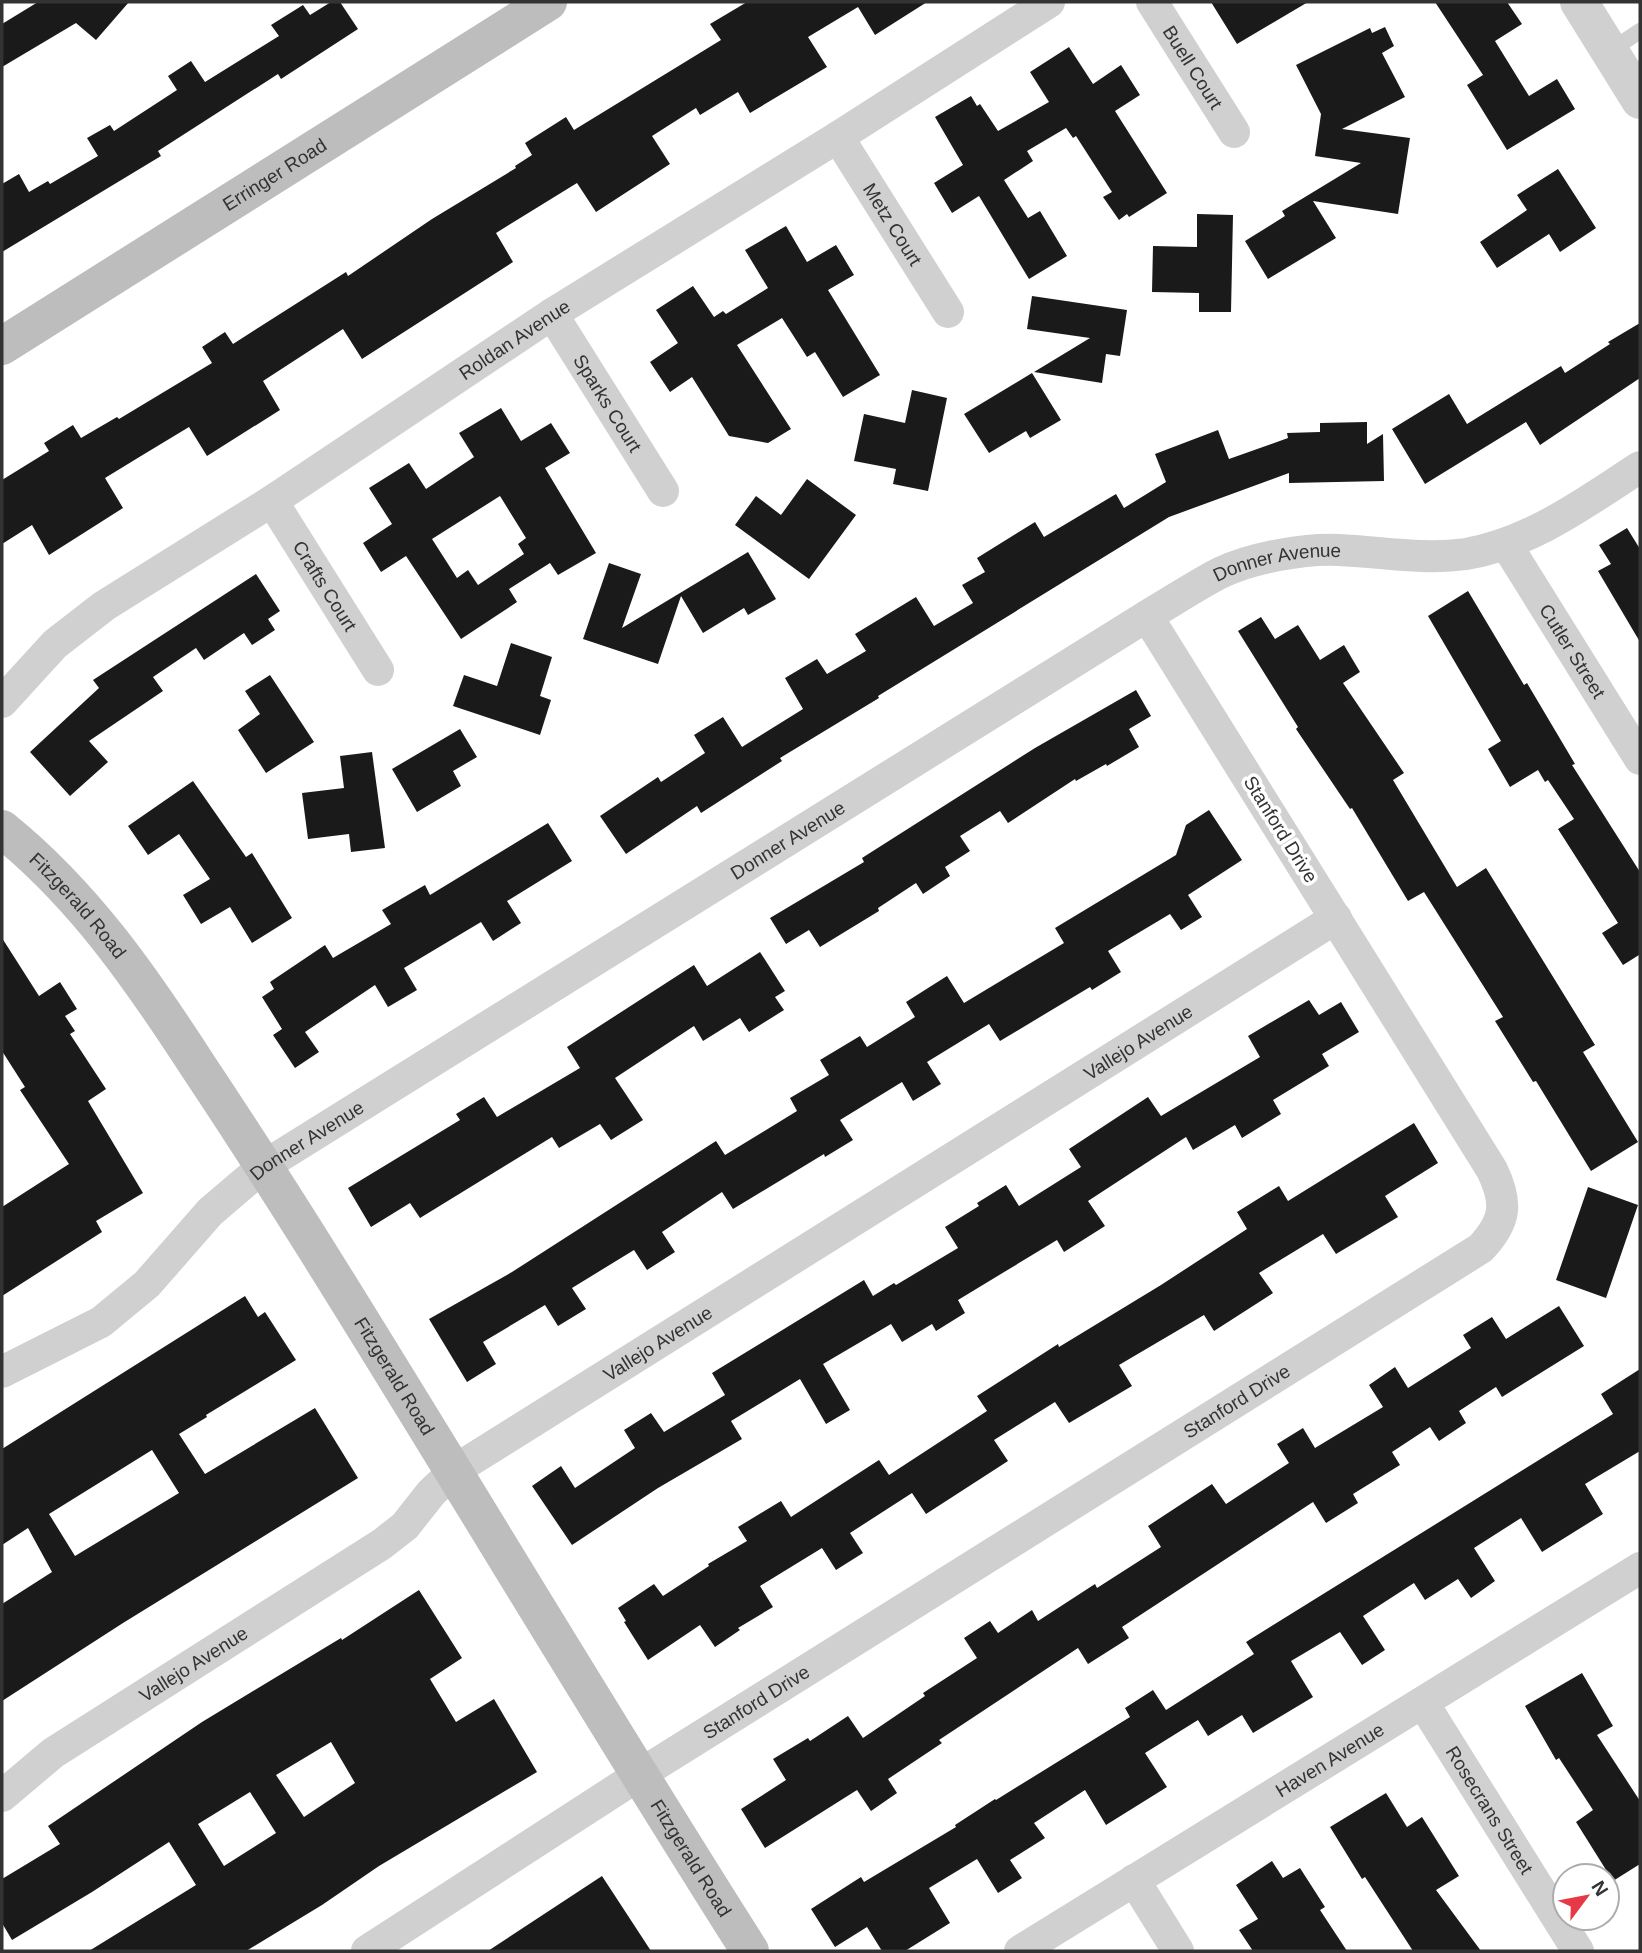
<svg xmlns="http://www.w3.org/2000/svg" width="1642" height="1953" font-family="Arial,sans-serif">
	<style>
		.building { fill: #1a1a1a; fill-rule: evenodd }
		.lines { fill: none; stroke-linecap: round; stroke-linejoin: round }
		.service { stroke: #d0d0d0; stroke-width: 16 }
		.minor { stroke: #d0d0d0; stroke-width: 32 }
		.tertiary { stroke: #d0d0d0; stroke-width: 38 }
		.secondary { stroke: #bdbdbd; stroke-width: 38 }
		.labels { text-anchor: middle; stroke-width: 7; stroke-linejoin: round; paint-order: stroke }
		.street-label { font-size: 19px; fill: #333; stroke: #fff }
	</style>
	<rect width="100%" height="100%" fill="#fff"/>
	<path class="building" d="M 38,2 L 129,2 L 96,40 L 76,23 L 2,67 L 2,24 Z
		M 331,2 L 340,2 L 358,29 L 281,79 L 278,74 L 158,151 L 161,156 L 2,252 L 2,184 L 19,174 L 29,192 L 48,181 L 50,184 L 98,156 L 87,138 L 110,125 L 114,131 L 177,90 L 168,76 L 191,61 L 205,82 L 279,36 L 271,25 L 303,5 L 310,15 Z
		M 747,2 L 927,2 L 875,35 L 858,7 L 808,37 L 827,67 L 750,113 L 738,92 L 700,115 L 696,108 L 652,136 L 670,164 L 596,212 L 577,183 L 496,233 L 513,262 L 362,359 L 343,329 L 263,381 L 280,410 L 207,456 L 189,427 L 141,456 L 105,478 L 123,508 L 49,555 L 32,525 L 2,544 L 2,480 L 49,451 L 44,443 L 73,425 L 81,438 L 117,417 L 119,419 L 212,363 L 202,347 L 225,332 L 233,344 L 346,272 L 348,276 L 432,219 L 516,168 L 515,166 L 532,155 L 525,143 L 566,117 L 574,130 L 721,40 L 710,24 Z
		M 1211,2 L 1308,2 L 1237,44 Z
		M 1435,2 L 1507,2 L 1522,24 L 1495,41 L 1529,96 L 1557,79 L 1575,109 L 1507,150 L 1467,85 L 1483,75 Z
		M 1385,27 L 1394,46 L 1382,53 L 1405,97 L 1342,129 L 1410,138 L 1398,214 L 1313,201 L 1336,238 L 1268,279 L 1245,241 L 1285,216 L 1282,211 L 1361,163 L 1315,156 L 1321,114 L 1296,65 L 1370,28 L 1372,33 Z
		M 1069,47 L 1093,84 L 1121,65 L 1140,95 L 1115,111 L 1167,193 L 1129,217 L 1127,214 L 1119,220 L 1103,197 L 1112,192 L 1076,136 L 1073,138 L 1066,128 L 1027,151 L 1033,161 L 1004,180 L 1028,218 L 1040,211 L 1067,256 L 1029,279 L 979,196 L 952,213 L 934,183 L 963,165 L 935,117 L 971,96 L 977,106 L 980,104 L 998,131 L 1049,102 L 1030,72 Z
		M 1558,169 L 1596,228 L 1560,252 L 1549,234 L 1497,268 L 1480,242 L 1527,210 L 1517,195 Z
		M 1197,214 L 1233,215 L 1231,312 L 1199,312 L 1199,293 L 1152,292 L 1153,246 L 1197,247 Z
		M 786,226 L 807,262 L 836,245 L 854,275 L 828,290 L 880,375 L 843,397 L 815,352 L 807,357 L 782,318 L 737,345 L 791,429 L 768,443 L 729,436 L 692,377 L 670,392 L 650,362 L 678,343 L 656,310 L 693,286 L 714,317 L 723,311 L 726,314 L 768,288 L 745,250 Z
		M 1032,296 L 1127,310 L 1120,356 L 1106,354 L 1102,383 L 1034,372 L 1090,338 L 1027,329 Z
		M 1640,323 L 1640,378 L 1540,445 L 1526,422 L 1425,484 L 1392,429 L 1449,394 L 1467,424 L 1561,366 L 1565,373 L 1610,344 L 1608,342 Z
		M 1032,373 L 1061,420 L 1030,438 L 1026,431 L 989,453 L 964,414 Z
		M 912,390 L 947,398 L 928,491 L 893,484 L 896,469 L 854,461 L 864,414 L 905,423 Z
		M 501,408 L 521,441 L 551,423 L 570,453 L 545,468 L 596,553 L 558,575 L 550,563 L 509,589 L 517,602 L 461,639 L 406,556 L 381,572 L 363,543 L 392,524 L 369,488 L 409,463 L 426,489 L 474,457 L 459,433 ZM 500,496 L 526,538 L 518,544 L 524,554 L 478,585 L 468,570 L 457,578 L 432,539 Z
		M 1367,422 L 1367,444 L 1383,434 L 1384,481 L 1289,483 L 1289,473 L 1169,517 L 878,696 L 879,698 L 780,758 L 782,761 L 701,813 L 697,806 L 626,854 L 600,816 L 658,777 L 661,782 L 705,753 L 694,735 L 723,717 L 742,747 L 803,709 L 785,678 L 817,659 L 827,674 L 866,651 L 855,634 L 916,597 L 934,626 L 973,603 L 962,585 L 985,572 L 977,558 L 1035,522 L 1044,537 L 1116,494 L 1124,508 L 1166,482 L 1155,454 L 1218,430 L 1229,459 L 1288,438 L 1287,433 L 1320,432 L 1320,423 Z
		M 807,479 L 856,515 L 809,579 L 735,525 L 756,496 L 781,515 Z
		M 1627,528 L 1640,549 L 1640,642 L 1598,571 L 1611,564 L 1599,545 Z
		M 748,552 L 776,599 L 748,615 L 744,608 L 703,633 L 681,596 L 658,664 L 583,639 L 609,563 L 641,574 L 622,628 Z
		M 256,574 L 280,611 L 268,619 L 275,630 L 252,645 L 244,633 L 204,660 L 196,648 L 153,677 L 163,691 L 89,741 L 108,762 L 70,796 L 30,752 L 99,688 L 93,680 Z
		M 1468,591 L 1524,685 L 1527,683 L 1575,764 L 1572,765 L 1640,872 L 1640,957 L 1639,955 L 1623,965 L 1602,933 L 1618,923 L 1558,829 L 1574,819 L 1548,780 L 1545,782 L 1538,770 L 1510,787 L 1488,749 L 1501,741 L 1428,616 Z
		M 1261,617 L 1275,639 L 1298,625 L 1320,660 L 1344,645 L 1360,672 L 1343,683 L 1404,773 L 1393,780 L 1457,887 L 1486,868 L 1595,1045 L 1583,1052 L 1638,1142 L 1591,1171 L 1536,1081 L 1533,1082 L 1495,1021 L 1503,1017 L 1424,892 L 1408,901 L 1352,808 L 1350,809 L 1296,729 L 1298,727 L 1238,631 Z
		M 511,643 L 552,657 L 540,696 L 551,700 L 540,735 L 453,706 L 464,675 L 497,686 Z
		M 270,675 L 314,742 L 266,773 L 238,730 L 260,714 L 245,691 Z
		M 1136,690 L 1151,716 L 1129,729 L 1139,747 L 1107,766 L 1106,764 L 1076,781 L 1075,779 L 1008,823 L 1000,811 L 960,836 L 970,851 L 945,867 L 950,876 L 923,894 L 916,883 L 878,908 L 879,911 L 820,947 L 809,930 L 786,944 L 770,918 L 864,862 L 862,858 L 1035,748 Z
		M 460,729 L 477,757 L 453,771 L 461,786 L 417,812 L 392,769 Z
		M 372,752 L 385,848 L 351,852 L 349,834 L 308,839 L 302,793 L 344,788 L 340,756 Z
		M 193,781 L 246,857 L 252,853 L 292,918 L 252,943 L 230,907 L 201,924 L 183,895 L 210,879 L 179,834 L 148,855 L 128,826 Z
		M 1209,810 L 1242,860 L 1188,895 L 1202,917 L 1181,930 L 1170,914 L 1108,951 L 1121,972 L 1092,990 L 1090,987 L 1000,1041 L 989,1024 L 927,1062 L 941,1084 L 913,1101 L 902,1082 L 840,1120 L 853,1140 L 825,1157 L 824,1154 L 733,1209 L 722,1192 L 662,1232 L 675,1252 L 647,1270 L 634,1250 L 572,1288 L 586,1309 L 558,1326 L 545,1305 L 483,1342 L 496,1364 L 467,1382 L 429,1319 L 512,1272 L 716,1141 L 725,1155 L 797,1111 L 790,1098 L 829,1075 L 820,1060 L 860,1036 L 867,1047 L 915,1017 L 906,1002 L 947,976 L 964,1003 L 1064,943 L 1055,928 L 1176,855 L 1186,825 Z
		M 548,823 L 572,861 L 507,901 L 521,923 L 493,941 L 481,922 L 404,968 L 417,990 L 388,1007 L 375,985 L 305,1032 L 319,1052 L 295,1068 L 273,1035 L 282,1029 L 262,997 L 274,989 L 270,982 L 325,945 L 333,958 L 391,924 L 382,910 L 425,885 L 430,895 Z
		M 2,938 L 39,996 L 60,982 L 77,1009 L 65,1016 L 75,1031 L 70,1034 L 106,1089 L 88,1101 L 143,1193 L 96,1221 L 102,1232 L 2,1296 L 2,1207 L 69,1164 L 20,1090 L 25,1087 L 2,1051 Z
		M 760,952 L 785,991 L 775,997 L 784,1010 L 749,1032 L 740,1018 L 703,1041 L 694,1026 L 615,1078 L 643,1120 L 611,1140 L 600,1124 L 559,1148 L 552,1137 L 420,1218 L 410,1203 L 371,1227 L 348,1188 L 460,1120 L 456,1114 L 484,1097 L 497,1117 L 580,1068 L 567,1047 L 694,965 L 707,986 Z
		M 1309,1000 L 1319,1015 L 1341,1002 L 1359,1032 L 1322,1054 L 1329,1066 L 1273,1100 L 1281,1114 L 1242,1138 L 1235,1125 L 1193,1150 L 1186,1137 L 1088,1201 L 1105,1226 L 1064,1252 L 1057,1240 L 958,1300 L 965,1313 L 936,1331 L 932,1324 L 902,1342 L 891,1324 L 823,1364 L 850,1410 L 826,1424 L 800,1379 L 731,1421 L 742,1439 L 658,1488 L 572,1545 L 532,1486 L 561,1466 L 575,1488 L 635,1448 L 624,1430 L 651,1413 L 664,1432 L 725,1395 L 712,1373 L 864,1280 L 873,1296 L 894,1283 L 896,1285 L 958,1248 L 945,1227 L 979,1206 L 977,1203 L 1006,1185 L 1019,1206 L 1081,1167 L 1069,1149 L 1148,1097 L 1161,1116 L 1260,1057 L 1248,1036 Z
		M 1414,1123 L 1438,1163 L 1385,1196 L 1398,1217 L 1336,1254 L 1323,1234 L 1259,1273 L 1273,1293 L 1214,1331 L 1204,1315 L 1119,1365 L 1132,1386 L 1069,1423 L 1055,1402 L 994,1440 L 1008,1461 L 926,1514 L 912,1493 L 850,1533 L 863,1553 L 836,1570 L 822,1548 L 760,1586 L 773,1607 L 738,1628 L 740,1630 L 715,1647 L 700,1625 L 648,1660 L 624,1622 L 626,1621 L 618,1608 L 654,1584 L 663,1596 L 709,1566 L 708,1564 L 747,1541 L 738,1527 L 781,1501 L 791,1517 L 879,1460 L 889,1475 L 987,1411 L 977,1396 L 1058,1344 L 1059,1347 L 1161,1285 L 1247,1229 L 1237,1212 L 1279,1186 L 1288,1201 Z
		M 1588,1187 L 1638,1205 L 1606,1298 L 1556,1280 Z
		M 245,1296 L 258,1317 L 265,1312 L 296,1360 L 206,1415 L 207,1417 L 179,1434 L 205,1474 L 315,1408 L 358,1478 L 123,1623 L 2,1701 L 2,1604 L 52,1572 L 28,1528 L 2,1545 L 2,1449 ZM 152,1450 L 179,1493 L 75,1556 L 49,1514 Z
		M 1559,1306 L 1584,1346 L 1502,1397 L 1496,1387 L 1459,1411 L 1466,1423 L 1439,1441 L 1430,1427 L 1392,1452 L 1400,1465 L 1353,1494 L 1358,1503 L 1326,1523 L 1313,1502 L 1122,1627 L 1129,1638 L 1088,1664 L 1078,1648 L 939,1740 L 942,1743 L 888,1779 L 897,1793 L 871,1811 L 857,1790 L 765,1848 L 741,1809 L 786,1780 L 773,1759 L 808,1738 L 810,1741 L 848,1716 L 863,1738 L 925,1696 L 923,1693 L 977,1658 L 964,1638 L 990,1621 L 998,1633 L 1032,1610 L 1038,1621 L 1095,1584 L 1097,1588 L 1161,1547 L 1148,1526 L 1212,1484 L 1226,1504 L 1289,1463 L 1277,1444 L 1303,1428 L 1315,1448 L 1383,1407 L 1369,1385 L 1395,1367 L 1408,1388 L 1471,1348 L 1463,1335 L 1492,1317 L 1506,1339 Z
		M 1640,1369 L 1640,1451 L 1585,1484 L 1603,1514 L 1542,1552 L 1521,1518 L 1474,1548 L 1495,1581 L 1471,1598 L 1458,1579 L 1425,1600 L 1414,1583 L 1363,1616 L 1385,1650 L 1362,1665 L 1340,1632 L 1291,1661 L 1313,1697 L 1253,1733 L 1242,1715 L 1208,1736 L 1198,1720 L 1145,1753 L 1167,1787 L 1106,1825 L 1085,1790 L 1034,1823 L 1045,1838 L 1010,1860 L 1022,1878 L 998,1893 L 977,1859 L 929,1888 L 950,1923 L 905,1951 L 882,1951 L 867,1927 L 835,1947 L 811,1909 L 861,1877 L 864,1882 L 956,1827 L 955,1825 L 995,1799 L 996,1800 L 1130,1717 L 1125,1708 L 1153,1690 L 1166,1710 L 1254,1654 L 1246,1642 L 1613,1414 L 1601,1394 Z
		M 419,1590 L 462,1658 L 430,1679 L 456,1722 L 494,1699 L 537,1772 L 379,1866 L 322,1905 L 246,1951 L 89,1951 L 196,1885 L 169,1842 L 92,1892 L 12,1940 L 2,1923 L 2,1879 L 60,1844 L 48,1826 L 202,1722 L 341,1638 L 342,1640 ZM 331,1742 L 355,1783 L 304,1817 L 276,1775 ZM 250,1792 L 276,1833 L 224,1866 L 198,1824 Z
		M 1582,1673 L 1613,1726 L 1597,1735 L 1640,1801 L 1640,1864 L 1613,1881 L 1576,1822 L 1593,1810 L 1559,1758 L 1556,1760 L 1525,1706 Z
		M 1386,1793 L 1407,1827 L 1422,1817 L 1459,1876 L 1436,1890 L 1481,1951 L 1413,1951 L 1365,1877 L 1362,1879 L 1330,1827 Z
		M 1272,1861 L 1283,1878 L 1300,1868 L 1325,1907 L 1320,1910 L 1347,1951 L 1253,1951 L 1239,1930 L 1258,1919 L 1236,1885 Z
		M 602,1876 L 651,1951 L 488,1951 Z"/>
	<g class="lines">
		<path class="service" d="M 1610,51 L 1640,31"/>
		<g class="minor">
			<path id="s1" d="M 1152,2 L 1234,132"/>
			<path id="s2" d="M 838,137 L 948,312"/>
			<path id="s3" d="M 552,314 L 663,491"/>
			<path id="s4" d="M 272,501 L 378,670"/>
			<path id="s5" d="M 1506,544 L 1640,759"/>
			<path id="s6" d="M 2,702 L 55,644 L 104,606 L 272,501 L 552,314 L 838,137 L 1049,2"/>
			<path id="s7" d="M 2,1372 L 101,1322 L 147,1284 L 210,1212 L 264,1166 L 1147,616 C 1171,602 1195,586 1220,573 C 1251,558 1305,548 1339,550 C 1382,552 1423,560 1466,554 C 1531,543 1586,502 1640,467"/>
			<path id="s8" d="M 1423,1703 L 1578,1951"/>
			<path id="s9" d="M 2,1796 L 53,1753 L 382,1544 L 405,1526 L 431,1493 L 455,1470 L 1336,918"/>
			<path d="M 1134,1880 L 1178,1951"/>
			<path id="s10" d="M 367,1951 L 639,1775 L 1481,1248 C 1506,1221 1508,1203 1492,1170 L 1147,616"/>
			<path id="s11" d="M 1020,1951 L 1640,1568"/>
		</g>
		<path class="tertiary" d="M 1579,2 L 1640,100"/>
		<g class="secondary">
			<path id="s12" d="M 2,346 L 548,2"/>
			<path id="s13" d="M 2,829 C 85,896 143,981 200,1069 C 240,1129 279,1190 318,1252 C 463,1484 603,1720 750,1951"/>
		</g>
	</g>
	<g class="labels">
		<g class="street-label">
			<text dy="7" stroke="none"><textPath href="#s1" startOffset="77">Buell Court</textPath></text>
			<text dy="7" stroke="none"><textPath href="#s12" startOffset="322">Erringer Road</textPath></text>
			<text dy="7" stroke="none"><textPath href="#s2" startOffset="103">Metz Court</textPath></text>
			<text dy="7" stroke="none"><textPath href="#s6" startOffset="630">Roldan Avenue</textPath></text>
			<text dy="7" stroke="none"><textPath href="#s3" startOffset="105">Sparks Court</textPath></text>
			<text dy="7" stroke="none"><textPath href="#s7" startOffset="1521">Donner Avenue</textPath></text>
			<text dy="7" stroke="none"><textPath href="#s4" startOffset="100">Crafts Court</textPath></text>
			<text dy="7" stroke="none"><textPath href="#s5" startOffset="126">Cutler Street</textPath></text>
			<text transform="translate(1281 829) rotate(58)" y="7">Stanford Drive</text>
			<text dy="7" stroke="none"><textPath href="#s7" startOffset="954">Donner Avenue</textPath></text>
			<text dy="7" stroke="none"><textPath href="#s13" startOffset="108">Fitzgerald Road</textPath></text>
			<text dy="7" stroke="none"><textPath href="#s9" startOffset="1367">Vallejo Avenue</textPath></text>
			<text dy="7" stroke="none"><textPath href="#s7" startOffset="387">Donner Avenue</textPath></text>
			<text dy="7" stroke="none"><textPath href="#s9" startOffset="800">Vallejo Avenue</textPath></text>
			<text dy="7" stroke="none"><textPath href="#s13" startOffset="676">Fitzgerald Road</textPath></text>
			<text dy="7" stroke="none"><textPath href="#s10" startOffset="1029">Stanford Drive</textPath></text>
			<text dy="7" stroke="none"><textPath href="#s9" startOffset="233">Vallejo Avenue</textPath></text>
			<text dy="7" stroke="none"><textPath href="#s10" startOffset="462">Stanford Drive</textPath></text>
			<text dy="7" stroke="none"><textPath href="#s11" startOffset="364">Haven Avenue</textPath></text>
			<text dy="7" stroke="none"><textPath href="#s8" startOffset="126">Rosecrans Street</textPath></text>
			<text dy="7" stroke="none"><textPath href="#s13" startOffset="1242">Fitzgerald Road</textPath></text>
		</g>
	</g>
	<rect width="1642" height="1953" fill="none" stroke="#333333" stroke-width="7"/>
	<g transform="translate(1586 1897) rotate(58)"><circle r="33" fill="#ffffff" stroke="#adadad" stroke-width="2"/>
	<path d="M0-5L12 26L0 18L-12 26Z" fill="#e63946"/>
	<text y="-10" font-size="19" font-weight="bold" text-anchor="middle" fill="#333333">N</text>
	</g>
</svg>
